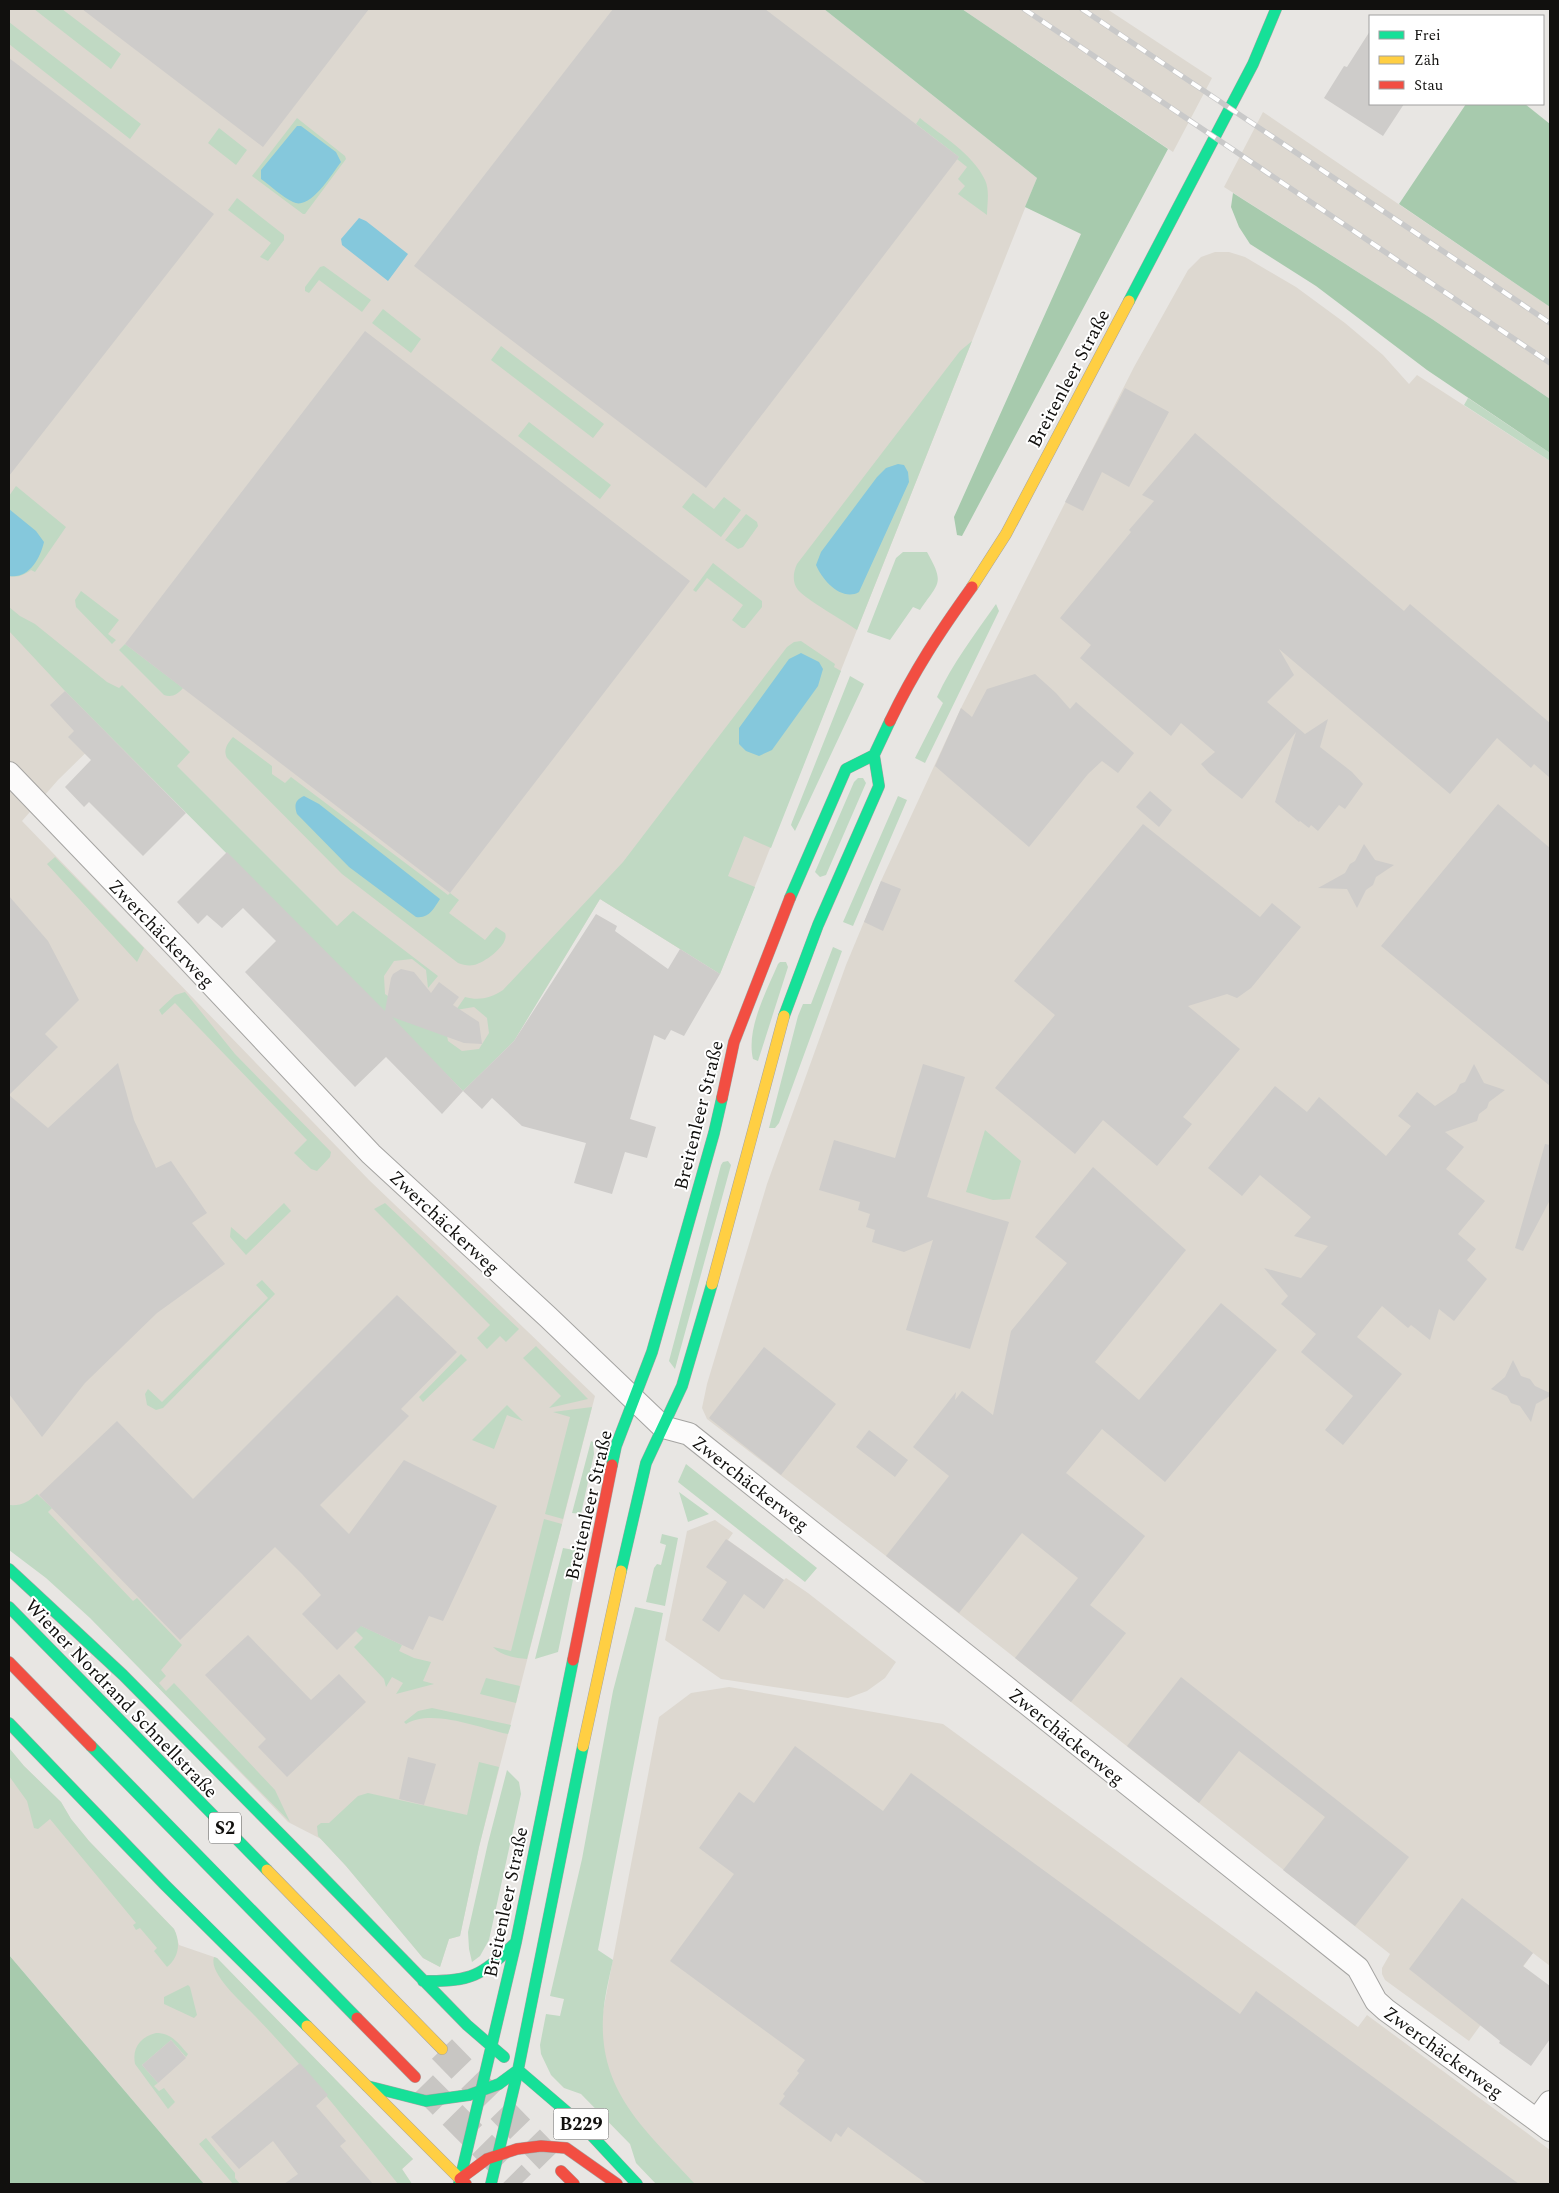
<svg xmlns="http://www.w3.org/2000/svg" width="1559" height="2193" font-family="Spectral,serif">
	<style>
		.built { fill: #ddd8d0 }
		.green { fill: #c0d9c3 }
		.forest { fill: #a7caad }
		.water { fill: #85c8dc }
		.building { fill: #ceccca }
		.lines { fill: none; stroke-linecap: round; stroke-linejoin: round }
		.highway-tunnel { stroke: #c8c6c3; stroke-width: 28; stroke-dasharray: 28 14; stroke-linecap: butt }
		.street-casing { stroke: #a5a4a2; stroke-width: 24 }
		.fast-casing { stroke: #a5a4a2; stroke-width: 12 }
		.slow-casing { stroke: #a5a4a2; stroke-width: 12 }
		.jam-casing { stroke: #a5a4a2; stroke-width: 12 }
		.street { stroke: #fcfbfb; stroke-width: 22 }
		.fast { stroke: #16e098; stroke-width: 11 }
		.slow { stroke: #ffcf43; stroke-width: 11 }
		.jam { stroke: #f24e42; stroke-width: 11 }
		.rail-casing { stroke: #c9c9c9; stroke-width: 5.5 }
		.rail { stroke: #fff; stroke-width: 4; stroke-dasharray: 11; stroke-linecap: butt }
		.labels { text-anchor: middle; stroke-width: 4; stroke-linejoin: round; paint-order: stroke }
		.shield { fill: #fff; stroke: #585856; stroke-width: 1 }
		.shield-label { font-size: 18px; font-weight: bold; fill: #11100e }
		.street-label { font-size: 19px; fill: #11100e; stroke: #fff }
	</style>
	<rect width="100%" height="100%" fill="#e8e6e3"/>
	<path class="built" d="M 9,9 L 824,9 L 1037,178 L 720,974 L 600,899 L 514,1041 L 463,1091 L 227,852 L 106,733 L 58,780 L 22,821 L 369,1180 L 595,1396 L 479,1847 L 460,1936 L 449,1939 L 440,1967 L 423,1958 L 346,1866 L 321,1839 L 288,1822 L 153,1682 L 9,1516 Z
		M 962,9 L 1107,9 L 1212,78 L 1173,152 Z
		M 1263,112 L 1550,307 L 1550,399 L 1432,319 L 1224,187 Z
		M 1215,252 L 1229,252 L 1245,257 L 1296,287 L 1345,323 L 1383,355 L 1409,384 L 1417,375 L 1550,461 L 1550,1966 L 1533,1953 L 1469,2041 L 1385,1980 L 1382,1974 L 1382,1968 L 1390,1954 L 886,1556 L 707,1419 L 702,1408 L 707,1384 L 767,1184 L 846,965 L 881,881 L 961,708 L 1134,367 L 1188,270 L 1201,257 Z
		M 715,1520 L 733,1533 L 728,1540 L 784,1580 L 786,1578 L 808,1593 L 896,1662 L 885,1678 L 867,1691 L 848,1698 L 721,1679 L 665,1640 L 687,1531 Z
		M 729,1687 L 943,1724 L 1358,2027 L 1367,2015 L 1550,2150 L 1550,2184 L 666,2184 L 584,2055 L 601,2022 L 659,1717 L 691,1693 Z
		M 9,1748 L 24,1766 L 61,1802 L 71,1819 L 89,1841 L 174,1929 L 179,1945 L 217,1958 L 413,2159 L 402,2169 L 412,2184 L 204,2184 L 9,1955 Z"/>
	<path class="green" d="M 34,9 L 62,9 L 121,54 L 111,69 Z
		M 9,22 L 141,124 L 130,139 L 9,44 Z
		M 297,118 L 345,156 L 346,159 L 305,214 L 303,214 L 252,176 Z
		M 920,118 C 942,136 973,154 985,180 C 990,191 987,204 987,215 L 958,194 L 965,186 L 958,179 L 967,167 L 957,159 L 959,157 L 916,124 Z
		M 219,128 L 247,150 L 236,165 L 208,143 Z
		M 237,198 L 284,235 L 284,240 L 268,261 L 260,257 L 271,243 L 228,210 Z
		M 324,266 L 371,300 L 362,312 L 319,280 L 309,293 L 305,291 L 305,287 L 320,267 Z
		M 383,309 L 421,339 L 411,353 L 372,323 Z
		M 972,341 L 857,630 C 844,621 807,600 798,590 C 792,582 793,573 797,564 L 960,351 Z
		M 501,346 L 604,424 L 593,438 L 491,360 Z
		M 1468,398 L 1550,453 L 1550,461 L 1464,405 Z
		M 529,422 L 611,485 L 600,499 L 518,436 Z
		M 16,486 L 66,527 L 35,572 L 31,570 C 24,575 18,578 9,576 L 9,496 Z
		M 693,493 L 714,509 L 724,497 L 741,510 L 721,537 L 682,507 Z
		M 746,514 L 757,522 L 758,526 L 743,547 L 738,549 L 725,540 Z
		M 903,552 L 927,552 C 945,584 939,582 920,610 L 913,607 L 890,640 L 867,632 L 896,558 Z
		M 713,563 L 762,601 L 762,607 L 745,628 L 742,628 L 732,620 L 743,605 L 707,578 L 696,592 L 693,590 Z
		M 81,591 L 119,620 L 108,634 L 116,640 L 112,644 L 76,607 L 75,600 Z
		M 996,604 L 999,611 L 925,763 L 915,758 L 943,703 L 937,697 C 952,664 975,634 996,604 Z
		M 9,607 L 20,616 L 35,624 L 107,682 L 119,688 L 122,685 L 190,752 L 177,766 L 337,926 L 353,911 L 438,976 L 428,988 L 426,970 L 412,959 L 394,961 L 384,976 L 385,994 L 400,1004 L 445,1025 L 448,1041 L 462,1051 L 479,1049 L 489,1033 L 487,1018 L 474,1007 L 456,1010 L 465,997 C 479,1001 491,998 503,990 L 623,862 L 787,647 L 794,642 L 801,641 L 835,664 L 834,667 L 841,671 L 771,848 L 744,836 L 728,876 L 755,887 L 720,974 L 600,899 L 514,1041 L 463,1091 L 65,691 L 9,631 Z
		M 125,644 L 183,688 C 178,694 172,698 164,695 L 119,650 Z
		M 850,676 L 864,684 L 795,831 L 791,825 L 792,822 Z
		M 233,737 L 272,766 L 272,774 L 285,783 L 291,777 L 448,895 L 450,893 L 459,900 L 449,913 L 485,940 L 496,927 L 505,933 C 510,944 485,963 474,965 C 469,966 463,965 458,963 L 342,874 L 227,758 C 223,750 227,744 233,737 Z
		M 858,778 L 863,778 L 866,783 L 826,875 L 820,877 L 815,872 L 854,782 Z
		M 898,796 L 907,800 L 853,926 L 843,922 Z
		M 55,857 L 144,948 L 137,962 L 47,864 Z
		M 833,947 L 842,951 L 779,1123 L 775,1128 L 769,1128 L 798,1016 L 803,1004 L 811,1004 Z
		M 780,962 L 786,962 L 788,967 L 758,1061 L 753,1059 C 746,1029 766,992 778,964 Z
		M 185,992 L 235,1054 L 331,1152 L 330,1157 L 317,1171 L 311,1169 L 294,1153 L 307,1140 L 175,1003 L 162,1015 L 159,1010 L 175,995 Z
		M 985,1130 L 1021,1161 L 1010,1199 L 993,1200 L 966,1192 Z
		M 728,1161 L 731,1165 L 675,1369 L 669,1361 L 721,1165 L 723,1162 Z
		M 284,1203 L 291,1211 L 246,1255 L 230,1237 L 231,1227 L 246,1240 Z
		M 385,1203 L 519,1329 L 506,1342 L 500,1336 L 487,1349 L 477,1338 L 490,1325 L 374,1209 Z
		M 262,1280 L 275,1294 L 163,1408 L 156,1410 L 147,1405 L 145,1394 L 148,1389 L 162,1402 L 268,1298 L 256,1285 Z
		M 536,1346 L 588,1399 L 549,1408 L 561,1396 L 523,1358 Z
		M 461,1354 L 467,1360 L 423,1402 L 419,1397 Z
		M 507,1405 L 523,1421 L 507,1415 L 494,1449 L 472,1440 Z
		M 592,1407 L 563,1519 L 545,1514 L 570,1417 L 553,1412 Z
		M 591,1441 L 593,1442 L 594,1454 L 581,1514 L 572,1513 Z
		M 686,1464 L 817,1568 L 805,1582 L 678,1482 Z
		M 679,1492 L 709,1514 L 688,1522 Z
		M 37,1494 L 52,1508 L 48,1512 L 133,1601 L 137,1598 L 182,1645 L 161,1670 L 166,1676 L 159,1683 L 166,1691 L 174,1683 L 275,1790 L 290,1822 L 90,1618 L 46,1578 L 9,1550 L 9,1505 C 22,1506 28,1502 37,1494 Z
		M 544,1519 L 562,1524 L 527,1659 C 516,1658 501,1656 493,1647 L 511,1651 Z
		M 662,1534 L 678,1538 L 665,1606 L 646,1602 L 654,1568 L 657,1564 L 661,1565 L 666,1545 L 660,1543 Z
		M 563,1548 L 579,1551 L 558,1652 L 535,1659 Z
		M 635,1607 L 663,1613 L 598,1950 L 613,1960 C 609,1979 604,1998 603,2017 C 599,2094 648,2132 695,2184 L 656,2184 L 636,2163 L 630,2144 L 581,2094 L 564,2088 L 551,2075 L 541,2054 L 540,2045 L 546,2014 L 560,2016 L 564,1999 L 550,1996 L 582,1859 L 613,1691 Z
		M 342,1617 L 402,1645 L 399,1651 L 414,1658 L 431,1662 L 423,1681 L 434,1684 L 396,1694 L 403,1683 L 392,1677 L 386,1687 L 384,1679 L 354,1647 L 363,1638 Z
		M 486,1678 L 520,1686 L 516,1703 L 480,1694 Z
		M 432,1708 L 511,1725 L 508,1734 C 480,1728 431,1708 406,1724 L 404,1722 L 418,1711 Z
		M 9,1748 L 24,1766 L 61,1802 L 71,1819 L 89,1841 L 174,1929 C 181,1942 179,1958 167,1967 L 154,1951 L 157,1948 L 140,1928 L 136,1930 L 133,1925 L 136,1923 L 50,1819 L 38,1829 L 34,1828 L 27,1801 L 9,1776 Z
		M 479,1762 L 499,1767 L 479,1847 L 460,1936 L 449,1939 L 440,1967 L 423,1958 L 346,1866 L 318,1836 L 317,1826 L 321,1823 L 329,1823 L 358,1796 L 368,1793 L 467,1815 Z
		M 507,1770 L 519,1782 L 521,1794 L 489,1940 L 480,1956 L 472,1962 L 469,1949 L 468,1932 L 488,1843 Z
		M 214,1957 L 217,1958 L 413,2159 L 402,2169 L 412,2184 L 398,2184 C 351,2126 308,2071 256,2017 C 245,2005 208,1974 214,1957 Z
		M 188,1985 L 190,1987 L 197,2015 L 194,2018 L 164,2004 L 164,1997 Z
		M 156,2033 C 172,2033 178,2043 188,2054 L 186,2057 L 171,2040 L 142,2065 L 158,2083 L 154,2086 L 159,2091 L 164,2088 L 175,2102 L 168,2109 L 135,2064 C 132,2048 140,2037 156,2033 Z
		M 206,2138 L 235,2173 L 235,2178 L 240,2184 L 233,2184 L 199,2144 Z"/>
	<path class="forest" d="M 824,9 L 962,9 L 1168,149 L 962,536 L 957,535 L 954,517 L 1081,234 L 1025,207 L 1037,178 Z
		M 1466,104 L 1525,104 L 1550,124 L 1550,307 L 1399,204 Z
		M 1233,193 L 1432,319 L 1550,399 L 1550,453 L 1427,370 L 1316,286 L 1250,244 L 1239,227 L 1231,207 Z
		M 9,1955 L 204,2184 L 9,2184 Z"/>
	<path class="water" d="M 297,126 L 301,126 L 336,152 L 341,162 C 332,174 310,211 293,202 C 282,197 271,186 261,179 L 261,170 Z
		M 359,218 L 366,221 L 408,254 L 388,281 L 342,245 L 341,239 Z
		M 898,464 L 904,465 L 908,472 L 909,482 L 859,592 C 842,602 822,580 816,565 L 821,552 L 877,477 L 886,468 Z
		M 9,509 L 36,531 L 44,542 C 40,559 29,579 9,576 Z
		M 801,653 L 819,662 L 823,669 L 818,686 L 772,750 L 759,756 L 746,751 L 739,744 L 739,728 L 789,659 Z
		M 304,796 L 319,804 L 440,899 C 434,908 429,919 416,917 L 349,867 L 297,814 C 294,805 295,800 304,796 Z"/>
	<path class="building" d="M 82,9 L 369,9 L 263,147 Z
		M 613,9 L 765,9 L 959,157 L 706,488 L 414,266 Z
		M 1370,31 L 1370,104 L 1404,104 L 1383,136 L 1324,98 L 1344,66 L 1347,67 Z
		M 9,58 L 214,214 L 9,476 Z
		M 365,331 L 690,581 L 450,893 L 125,644 Z
		M 1125,388 L 1169,412 L 1129,487 L 1102,472 L 1083,511 L 1065,502 Z
		M 1195,433 L 1404,611 L 1410,604 L 1550,723 L 1550,778 L 1534,764 L 1531,768 L 1497,738 L 1450,794 L 1279,649 L 1294,675 L 1267,702 L 1305,734 L 1328,719 L 1320,747 L 1352,772 L 1363,784 L 1345,809 L 1339,805 L 1318,831 L 1311,825 L 1309,828 L 1300,821 L 1299,822 L 1275,802 L 1296,732 L 1242,799 L 1209,773 L 1201,764 L 1215,752 L 1181,723 L 1171,736 L 1080,658 L 1091,645 L 1060,618 L 1131,532 L 1129,530 L 1154,501 L 1142,495 Z
		M 1035,674 L 1056,693 L 1070,709 L 1076,702 L 1134,753 L 1118,773 L 1102,761 L 1088,774 L 1029,847 L 935,766 L 961,708 L 972,717 L 987,689 Z
		M 65,691 L 186,813 L 143,856 L 89,802 L 84,807 L 65,787 L 91,760 L 68,737 L 74,731 L 50,705 Z
		M 1150,791 L 1172,810 L 1159,827 L 1136,807 Z
		M 1498,804 L 1550,848 L 1550,1086 L 1381,946 Z
		M 1143,824 L 1260,917 L 1272,903 L 1301,927 L 1251,988 L 1237,998 L 1227,994 L 1188,1006 L 1240,1049 L 1183,1117 L 1192,1124 L 1157,1166 L 1103,1120 L 1075,1154 L 995,1088 L 1055,1015 L 1014,981 Z
		M 1364,844 L 1375,860 L 1394,865 L 1376,877 L 1373,885 L 1366,890 L 1357,908 L 1347,889 L 1318,888 L 1345,873 L 1350,864 L 1355,861 Z
		M 227,852 L 385,1011 L 391,978 L 393,974 L 401,969 L 414,972 L 431,993 L 439,982 L 459,997 L 453,1005 L 479,1022 L 482,1044 L 464,1043 L 392,1017 L 463,1091 L 442,1114 L 386,1057 L 355,1087 L 245,972 L 276,941 L 243,908 L 222,928 L 207,915 L 198,924 L 177,902 Z
		M 881,881 L 901,889 L 883,931 L 864,922 Z
		M 9,896 L 48,941 L 79,1000 L 45,1034 L 58,1047 L 9,1095 L 48,1128 L 118,1063 L 134,1120 L 156,1168 L 171,1161 L 207,1213 L 192,1223 L 225,1264 L 157,1313 L 85,1383 L 42,1437 L 9,1394 Z
		M 596,914 L 617,926 L 615,931 L 668,969 L 680,949 L 720,974 L 684,1036 L 671,1030 L 665,1040 L 654,1035 L 630,1119 L 656,1127 L 647,1158 L 625,1152 L 612,1194 L 574,1183 L 586,1143 L 522,1126 L 492,1098 L 482,1109 L 463,1091 L 514,1041 Z
		M 923,1064 L 965,1077 L 927,1197 L 1009,1222 L 970,1349 L 906,1330 L 933,1240 L 904,1252 L 872,1242 L 875,1230 L 866,1227 L 870,1214 L 858,1210 L 860,1202 L 819,1190 L 834,1140 L 895,1158 Z
		M 1474,1064 L 1484,1083 L 1505,1090 L 1489,1102 L 1487,1108 L 1479,1114 L 1477,1121 L 1445,1132 L 1464,1147 L 1446,1169 L 1485,1201 L 1458,1234 L 1476,1249 L 1467,1260 L 1487,1279 L 1454,1321 L 1439,1309 L 1430,1340 L 1411,1325 L 1408,1328 L 1382,1306 L 1357,1337 L 1402,1374 L 1343,1445 L 1325,1430 L 1353,1396 L 1301,1352 L 1316,1334 L 1281,1304 L 1288,1296 L 1264,1268 L 1301,1278 L 1328,1246 L 1294,1236 L 1311,1217 L 1260,1175 L 1242,1196 L 1208,1168 L 1275,1086 L 1307,1112 L 1319,1097 L 1386,1156 L 1411,1126 L 1398,1116 L 1417,1092 L 1435,1106 L 1456,1092 L 1460,1084 L 1465,1082 Z
		M 1545,1144 L 1550,1145 L 1550,1200 L 1523,1251 L 1515,1248 Z
		M 1093,1167 L 1186,1250 L 1095,1362 L 1139,1400 L 1221,1303 L 1277,1350 L 1165,1482 L 1102,1429 L 1066,1473 L 1145,1536 L 1090,1605 L 1126,1633 L 1071,1702 L 1015,1658 L 1078,1578 L 1022,1533 L 959,1613 L 886,1556 L 949,1476 L 913,1447 L 956,1392 L 955,1400 L 962,1391 L 993,1415 L 1011,1331 L 1067,1263 L 1035,1237 Z
		M 397,1295 L 457,1352 L 401,1409 L 409,1416 L 320,1505 L 349,1534 L 404,1460 L 497,1506 L 443,1621 L 429,1616 L 413,1650 L 361,1626 L 337,1650 L 302,1614 L 321,1595 L 302,1574 L 275,1547 L 180,1640 L 39,1495 L 117,1421 L 193,1499 Z
		M 764,1347 L 836,1404 L 781,1475 L 709,1418 Z
		M 1513,1360 L 1521,1376 L 1530,1379 L 1535,1386 L 1550,1393 L 1550,1396 L 1536,1404 L 1531,1422 L 1520,1406 L 1511,1403 L 1507,1396 L 1491,1389 L 1505,1377 Z
		M 869,1430 L 908,1460 L 895,1477 L 856,1447 Z
		M 726,1539 L 784,1580 L 764,1609 L 744,1594 L 719,1632 L 702,1620 L 727,1582 L 706,1567 Z
		M 248,1635 L 311,1700 L 339,1674 L 366,1702 L 287,1777 L 258,1747 L 266,1739 L 205,1675 Z
		M 1181,1677 L 1409,1857 L 1355,1926 L 1283,1870 L 1325,1817 L 1239,1751 L 1199,1803 L 1127,1746 Z
		M 795,1746 L 883,1811 L 911,1773 L 1240,2014 L 1256,1991 L 1519,2184 L 927,2184 L 848,2127 L 841,2137 L 836,2133 L 831,2142 L 779,2104 L 785,2096 L 783,2094 L 799,2073 L 797,2071 L 805,2060 L 670,1961 L 734,1874 L 699,1848 L 739,1792 L 754,1803 Z
		M 408,1757 L 436,1764 L 424,1805 L 399,1799 Z
		M 1462,1898 L 1533,1953 L 1523,1966 L 1550,1986 L 1550,2039 L 1531,2066 L 1499,2043 L 1500,2041 L 1409,1969 Z
		M 171,2040 L 186,2058 L 158,2083 L 142,2065 Z
		M 300,2063 L 328,2095 L 316,2106 L 346,2141 L 340,2146 L 373,2184 L 284,2184 L 298,2174 L 273,2141 L 239,2169 L 211,2137 Z"/>
	<g class="lines">
		<path class="highway-tunnel" d="M 442,2049 L 551,2161
			M 423,2085 L 521,2184"/>
		<g class="street-casing">
			<path id="street" d="M 9,773 L 180,951 L 371,1154 L 548,1317 L 663,1427 L 689,1434 L 1358,1968 L 1376,2001 L 1386,2010 L 1550,2130
				M 1537,2120 L 1550,2102"/>
		</g>
		<g class="fast-casing">
			<path id="fast" d="M 1129,301 L 1253,64 L 1276,9
				M 790,898 L 846,769 L 874,755
				M 784,1016 L 818,925 L 879,786 L 874,755 L 890,721
				M 612,1465 L 616,1446 L 652,1352 L 714,1133 L 722,1098
				M 9,1569 L 123,1675 L 306,1860
				M 621,1571 L 646,1463 L 682,1386 L 712,1284
				M 9,1607 L 267,1870
				M 9,1723 L 165,1885 L 307,2026
				M 91,1746 L 357,2018
				M 306,1860 L 467,2025 L 504,2057
				M 423,1981 C 470,1982 483,1976 516,1942
				M 518,2070 L 581,2124 L 637,2184
				M 367,2086 L 426,2101 L 469,2095 L 499,2084 L 518,2070
				M 459,2184 L 516,1942 L 573,1660
				M 491,2184 L 518,2070 L 583,1746"/>
		</g>
		<g class="slow-casing">
			<path id="slow" d="M 972,587 L 1006,534 L 1129,301
				M 712,1284 L 784,1016
				M 583,1746 L 621,1571
				M 267,1870 L 442,2049
				M 307,2026 L 460,2179"/>
		</g>
		<g class="jam-casing">
			<path id="jam" d="M 890,721 C 914,671 939,633 972,587
				M 722,1098 L 734,1042 L 790,898
				M 573,1660 L 612,1465
				M 9,1662 L 91,1746
				M 357,2018 L 415,2077
				M 561,2171 L 574,2184
				M 466,2184 L 460,2179 L 487,2159 L 517,2149 L 541,2146 L 566,2148 L 617,2184"/>
		</g>
		<use href="#street" class="street"/>
		<use href="#fast" class="fast"/>
		<use href="#slow" class="slow"/>
		<use href="#jam" class="jam"/>
		<g class="rail-casing">
			<path id="rail" d="M 1024,9 L 1550,363
				M 1082,9 L 1550,323"/>
		</g>
		<use href="#rail" class="rail"/>
	</g>
	<g class="labels">
		<g class="shield">
			<rect x="209" y="1812.5" width="32" height="31" rx="4"/>
			<rect x="553.5" y="2108.5" width="55" height="31" rx="4"/>
		</g>
		<g class="shield-label">
			<text x="225" y="1834">S2</text>
			<text x="581" y="2130">B229</text>
		</g>
		<g class="street-label">
			<text transform="translate(1068 378) rotate(-62)" y="7">Breitenleer Straße</text>
			<text transform="translate(162 933) rotate(46)" y="7">Zwerchäckerweg</text>
			<text transform="translate(698 1115) rotate(-76)" y="7">Breitenleer Straße</text>
			<text transform="translate(445 1222) rotate(43)" y="7">Zwerchäckerweg</text>
			<text transform="translate(751 1483) rotate(38)" y="7">Zwerchäckerweg</text>
			<text transform="translate(588 1505) rotate(-77)" y="7">Breitenleer Straße</text>
			<text transform="translate(122 1698) rotate(46)" y="7">Wiener Nordrand Schnellstraße</text>
			<text transform="translate(1067 1736) rotate(39)" y="7">Zwerchäckerweg</text>
			<text transform="translate(505 1902) rotate(-78)" y="7">Breitenleer Straße</text>
			<text transform="translate(1444 2052) rotate(36)" y="7">Zwerchäckerweg</text>
		</g>
	</g>
	<rect width="1559" height="2193" fill="none" stroke="#11100e" stroke-width="20"/>
	<rect x="1369" y="15" width="175" height="90" fill="#ffffff" stroke="#a09f9f"/>
	<rect x="1379" y="31" width="25" height="8" fill="#16e098" stroke="#a09f9f"/>
	<text x="1414" y="40" font-size="15" fill="#11100e">Frei</text>
	<rect x="1379" y="56" width="25" height="8" fill="#ffcf43" stroke="#a09f9f"/>
	<text x="1414" y="65" font-size="15" fill="#11100e">Zäh</text>
	<rect x="1379" y="81" width="25" height="8" fill="#f24e42" stroke="#a09f9f"/>
	<text x="1414" y="90" font-size="15" fill="#11100e">Stau</text>
</svg>
